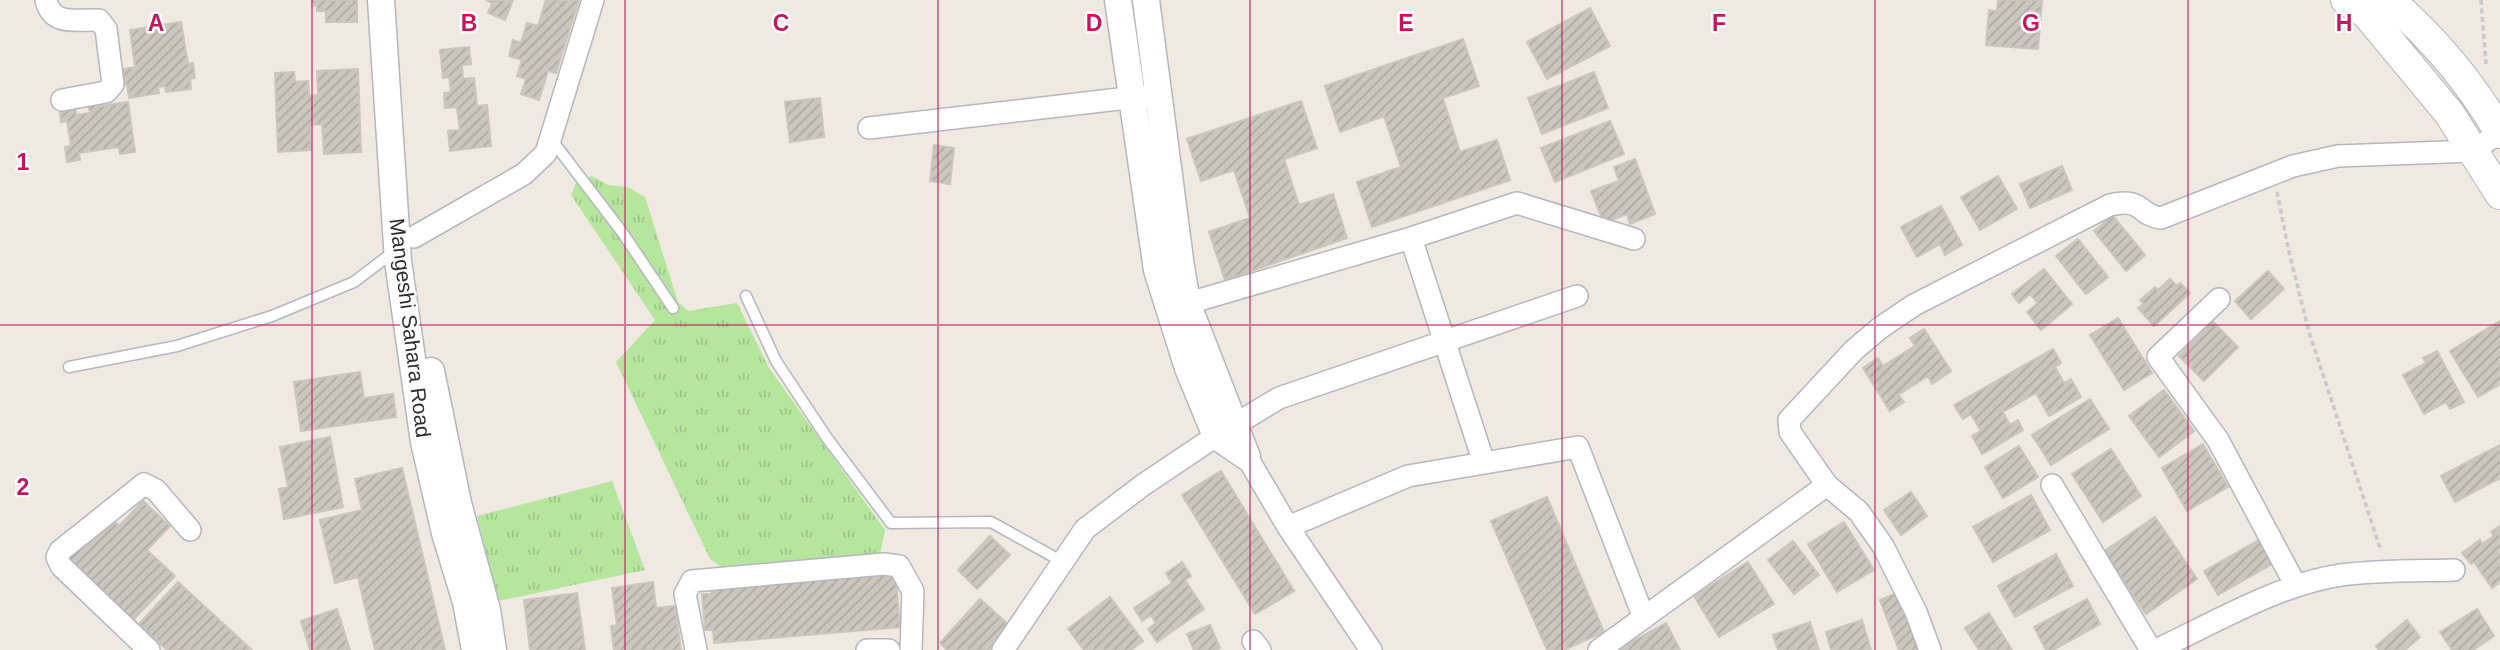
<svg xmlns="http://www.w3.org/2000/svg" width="2500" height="650" font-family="Arial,sans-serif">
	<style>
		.grass { fill: url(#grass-tufts) }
		.building { fill: url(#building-hatch); stroke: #cbc5ba; stroke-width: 2 }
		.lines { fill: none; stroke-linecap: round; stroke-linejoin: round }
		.service-casing { stroke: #b4b7c1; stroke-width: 13 }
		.minor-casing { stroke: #b4b7c1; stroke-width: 24 }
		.tertiary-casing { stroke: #b4b7c1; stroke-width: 29 }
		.secondary-casing { stroke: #b4b7c1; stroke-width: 32 }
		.path { stroke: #c9c9c9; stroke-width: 3.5; stroke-dasharray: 5 3.5; stroke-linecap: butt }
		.service { stroke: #fff; stroke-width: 10 }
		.minor { stroke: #fff; stroke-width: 21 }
		.tertiary { stroke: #fff; stroke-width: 26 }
		.secondary { stroke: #fff; stroke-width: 30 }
		.grid { fill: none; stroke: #c2185b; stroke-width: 2; stroke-opacity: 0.55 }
		.labels { text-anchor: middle; stroke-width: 5; stroke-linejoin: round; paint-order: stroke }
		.street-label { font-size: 21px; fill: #2e2e2e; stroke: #fff }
		.grid-label { font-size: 23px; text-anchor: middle; font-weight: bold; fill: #c2185b; stroke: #fff; stroke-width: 5; stroke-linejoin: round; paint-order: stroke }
	</style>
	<defs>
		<pattern id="grass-tufts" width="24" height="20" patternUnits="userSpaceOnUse" patternTransform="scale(1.75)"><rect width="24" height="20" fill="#b6e59e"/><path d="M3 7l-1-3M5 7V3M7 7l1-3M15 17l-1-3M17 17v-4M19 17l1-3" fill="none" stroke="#9dc588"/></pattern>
		<pattern id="building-hatch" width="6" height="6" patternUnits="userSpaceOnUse" patternTransform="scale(1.75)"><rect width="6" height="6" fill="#cbc7bf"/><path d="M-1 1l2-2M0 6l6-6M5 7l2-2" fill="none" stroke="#afaba4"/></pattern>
	</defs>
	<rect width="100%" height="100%" fill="#efe9e1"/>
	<path class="grass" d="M 592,176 L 608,185 L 628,187 L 645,197 L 678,302 L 688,311 L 737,303 L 769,368 L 885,530 L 879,559 L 728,572 L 710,559 L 616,362 L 655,320 L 571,195 L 577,181 Z
		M 612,481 L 645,570 L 498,601 L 477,516 Z"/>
	<path class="building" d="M 312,0 L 357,0 L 357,22 L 326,22 L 326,11 L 317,11 L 317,5 L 312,6 Z
		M 486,0 L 513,0 L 505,20 L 488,13 L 492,3 Z
		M 546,0 L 579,0 L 556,73 L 548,71 L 539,100 L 521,94 L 526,79 L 517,76 L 522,60 L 509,56 L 513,40 L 521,43 L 527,23 L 538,26 Z
		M 1998,0 L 2042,0 L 2038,49 L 1986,45 L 1989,10 L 1997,11 Z
		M 1590,8 L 1610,46 L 1547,79 L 1527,42 Z
		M 181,22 L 188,64 L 193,63 L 195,78 L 190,79 L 191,89 L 166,92 L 165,86 L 158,87 L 159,93 L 129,98 L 127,84 L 121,85 L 119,70 L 135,67 L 130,30 Z
		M 1463,39 L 1479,86 L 1443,98 L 1460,152 L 1497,140 L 1510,180 L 1372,227 L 1357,182 L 1401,167 L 1384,116 L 1340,132 L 1325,86 Z
		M 469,47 L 471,64 L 462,65 L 463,79 L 474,78 L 477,106 L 487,105 L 491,146 L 450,151 L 448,131 L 460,130 L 457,107 L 445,108 L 444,93 L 451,92 L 449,77 L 443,78 L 440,50 Z
		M 358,69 L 361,152 L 324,154 L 322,124 L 310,125 L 311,150 L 278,152 L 275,73 L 294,72 L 295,82 L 308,81 L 309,96 L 318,95 L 317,71 Z
		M 1594,72 L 1608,108 L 1542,134 L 1528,98 Z
		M 820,98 L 824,137 L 790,142 L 785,102 Z
		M 101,100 L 102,106 L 128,102 L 135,152 L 120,154 L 119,147 L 79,153 L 80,160 L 67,162 L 65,147 L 71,146 L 67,121 L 61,122 L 60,112 L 64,112 L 63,105 L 75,103 L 76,115 L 90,113 L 88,101 Z
		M 1301,101 L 1317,148 L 1284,159 L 1299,205 L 1333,194 L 1347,238 L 1225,280 L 1209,232 L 1250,218 L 1234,170 L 1201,181 L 1187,139 Z
		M 1610,121 L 1624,154 L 1555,182 L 1541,148 Z
		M 934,145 L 954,148 L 950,184 L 930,181 Z
		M 1635,159 L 1655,214 L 1630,224 L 1627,214 L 1604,223 L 1591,191 L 1619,181 L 1614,167 Z
		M 2062,166 L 2072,190 L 2030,208 L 2020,184 Z
		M 1998,176 L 2017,209 L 1980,230 L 1961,197 Z
		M 1941,206 L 1962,245 L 1945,255 L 1940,244 L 1917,257 L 1901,227 Z
		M 2113,216 L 2145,255 L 2126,271 L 2094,231 Z
		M 2078,239 L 2108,277 L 2086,294 L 2056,256 Z
		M 2044,269 L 2072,304 L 2041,330 L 2027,312 L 2038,303 L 2030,294 L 2019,303 L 2012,294 Z
		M 2268,271 L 2284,289 L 2251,319 L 2235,301 Z
		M 2170,279 L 2177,286 L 2180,283 L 2190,293 L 2154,326 L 2138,308 L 2144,304 L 2140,300 L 2155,287 L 2158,290 Z
		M 2118,318 L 2152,373 L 2124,390 L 2090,335 Z
		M 2500,321 L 2500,384 L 2478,397 L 2450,351 Z
		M 2213,322 L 2238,347 L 2204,381 L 2179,356 Z
		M 1924,329 L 1951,371 L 1932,384 L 1928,376 L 1898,395 L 1904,402 L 1890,411 L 1863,368 L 1878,358 L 1883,366 L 1915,346 L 1910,338 Z
		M 2053,349 L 2061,363 L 2055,367 L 2064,383 L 2071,379 L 2081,397 L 2049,416 L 2036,393 L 2003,412 L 2010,425 L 2018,420 L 2023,430 L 1982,454 L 1972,436 L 1981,431 L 1971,414 L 1963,419 L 1954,405 Z
		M 2437,351 L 2464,402 L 2450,409 L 2446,402 L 2424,414 L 2403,375 L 2426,363 L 2423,358 Z
		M 360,372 L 364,398 L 393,394 L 396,417 L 301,431 L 294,382 Z
		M 2164,390 L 2194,431 L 2159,457 L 2129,416 Z
		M 2090,399 L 2109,429 L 2051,465 L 2032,435 Z
		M 330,437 L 343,507 L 284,519 L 279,489 L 288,487 L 280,447 Z
		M 2203,444 L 2228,487 L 2187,511 L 2162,468 Z
		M 2500,445 L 2500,478 L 2455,502 L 2441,476 Z
		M 2019,446 L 2038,477 L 2003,498 L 1985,467 Z
		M 2111,449 L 2141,496 L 2103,522 L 2072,474 Z
		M 402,468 L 445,650 L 375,650 L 358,577 L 335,583 L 320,520 L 362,510 L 355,479 Z
		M 1221,471 L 1294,591 L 1255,614 L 1182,495 Z
		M 1911,492 L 1927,516 L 1901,535 L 1884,510 Z
		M 2031,495 L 2050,530 L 1993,562 L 1973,527 Z
		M 1547,497 L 1604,632 L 1564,650 L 1547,650 L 1491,521 Z
		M 143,501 L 170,526 L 147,550 L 175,576 L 133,620 L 66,557 L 107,514 L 119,526 Z
		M 2155,517 L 2197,579 L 2146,614 L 2103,552 Z
		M 1844,522 L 1874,570 L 1837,592 L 1808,544 Z
		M 2500,526 L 2500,582 L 2492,588 L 2474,562 L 2471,564 L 2462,553 L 2480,540 L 2482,544 L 2494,536 L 2491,532 Z
		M 990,536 L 1010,555 L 977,589 L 958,570 Z
		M 2264,537 L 2277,561 L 2218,595 L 2204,571 Z
		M 1793,541 L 1819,575 L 1794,594 L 1768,560 Z
		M 2056,554 L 2073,586 L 2015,617 L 1998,586 Z
		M 1182,562 L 1191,576 L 1185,580 L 1204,609 L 1157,642 L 1148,629 L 1156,623 L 1151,615 L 1142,621 L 1134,608 L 1172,583 L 1166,573 Z
		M 1748,562 L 1774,604 L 1719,637 L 1694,596 Z
		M 895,568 L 900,627 L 714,643 L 713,630 L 705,630 L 702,594 L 712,594 L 711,583 Z
		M 178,582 L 252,650 L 167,650 L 139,624 Z
		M 653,582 L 656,608 L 675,606 L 681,650 L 614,650 L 611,626 L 617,625 L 612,588 Z
		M 1899,592 L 1922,650 L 1899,650 L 1880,600 Z
		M 577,593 L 585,650 L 530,650 L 524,600 Z
		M 1110,597 L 1143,641 L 1131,650 L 1084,650 L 1068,629 Z
		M 980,599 L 1011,627 L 989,650 L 947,650 L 940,643 Z
		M 2087,599 L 2100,624 L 2053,650 L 2046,650 L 2034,627 Z
		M 337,609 L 350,650 L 310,650 L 301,621 Z
		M 2477,609 L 2494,636 L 2473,650 L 2452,650 L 2440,632 Z
		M 1989,613 L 2012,650 L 1979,650 L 1965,628 Z
		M 1862,620 L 1871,650 L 1831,650 L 1826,632 Z
		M 2407,620 L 2420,637 L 2405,650 L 2379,650 L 2376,646 Z
		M 1810,622 L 1819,650 L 1778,650 L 1773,635 Z
		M 1666,623 L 1680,650 L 1621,650 L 1620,648 Z
		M 1210,625 L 1220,648 L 1214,650 L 1194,650 L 1187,634 Z"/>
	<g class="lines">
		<g class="service-casing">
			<path id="service" d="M 551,139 L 622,232 L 673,308
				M 746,296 L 776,361 L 827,438 L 891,523 L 991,522 L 1063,562
				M 69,367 L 177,346 L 272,316 L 354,282 L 396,250"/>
		</g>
		<g class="minor-casing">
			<path id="minor" d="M 46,0 C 52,27 77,19 99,20 L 106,29 L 113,84 L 106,92 L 62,100
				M 869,128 L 1145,96
				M 414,237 L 524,174 L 546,153 L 593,0
				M 1411,238 L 1484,463
				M 2219,299 L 2158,357 L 2218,440 L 2296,586
				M 1175,307 L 1411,238 L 1517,203 L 1634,239
				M 1247,457 L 1288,527 L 1371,650
				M 2052,485 L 2151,650
				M 1288,527 L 1408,476 L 1578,447 L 1644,618
				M 1253,641 L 1260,650
				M 149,650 L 61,566 L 57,557 L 60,551 L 144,484 L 156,490 L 190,530
				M 696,650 L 685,594 L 692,581 L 884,564 L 899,566 L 913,591 L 911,650
				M 867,650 L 889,650
				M 1003,650 L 1085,529 L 1143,485 L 1216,436 L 1279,398 L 1577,296
				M 1599,650 L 1827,485
				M 1930,650 L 1916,612 L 1883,546 L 1859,512 L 1827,485 L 1790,432 L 1789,420 L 1854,350 L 1880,328 L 1914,305 L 2110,205 C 2144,197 2137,215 2161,218 L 2293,166 L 2338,156 L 2473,151 L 2500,132
				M 2156,650 C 2212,624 2279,584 2341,575 C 2378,570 2416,571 2454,570"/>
		</g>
		<g class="tertiary-casing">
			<path id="tertiary" d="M 381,0 L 398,261 L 424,442 L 445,533 L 466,602 L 475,650
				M 1118,0 L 1157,270 L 1188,368 L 1216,436 L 1247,457
				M 1146,0 L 1181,267 L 1187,303 L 1247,457
				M 431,371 L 458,503 L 487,610 L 493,650"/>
		</g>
		<g class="secondary-casing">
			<path id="secondary" d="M 2346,0 L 2366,13 L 2449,113 L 2500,194
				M 2389,0 C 2432,37 2471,83 2500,133"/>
		</g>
		<path class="path" d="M 2481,0 L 2486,64
			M 2277,192 L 2289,252 L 2309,332 L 2381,551"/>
		<use href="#service" class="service"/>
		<use href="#minor" class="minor"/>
		<use href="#tertiary" class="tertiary"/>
		<use href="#secondary" class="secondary"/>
	</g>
	<path class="grid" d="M 312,0 L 312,650M 625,0 L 625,650M 938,0 L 938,650M 1250,0 L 1250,650M 1562,0 L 1562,650M 1875,0 L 1875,650M 2188,0 L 2188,650M 0,325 L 2500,325"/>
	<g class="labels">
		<g class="street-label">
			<text transform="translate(410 328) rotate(83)" y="7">Mangeshi Sahara Road</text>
		</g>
	</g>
	<g class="grid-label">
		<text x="156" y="31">A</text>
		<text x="469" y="31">B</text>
		<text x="781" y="31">C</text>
		<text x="1094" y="31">D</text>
		<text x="1406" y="31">E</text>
		<text x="1719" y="31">F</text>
		<text x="2031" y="31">G</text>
		<text x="2344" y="31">H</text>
		<text x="23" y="170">1</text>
		<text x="23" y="495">2</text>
	</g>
</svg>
